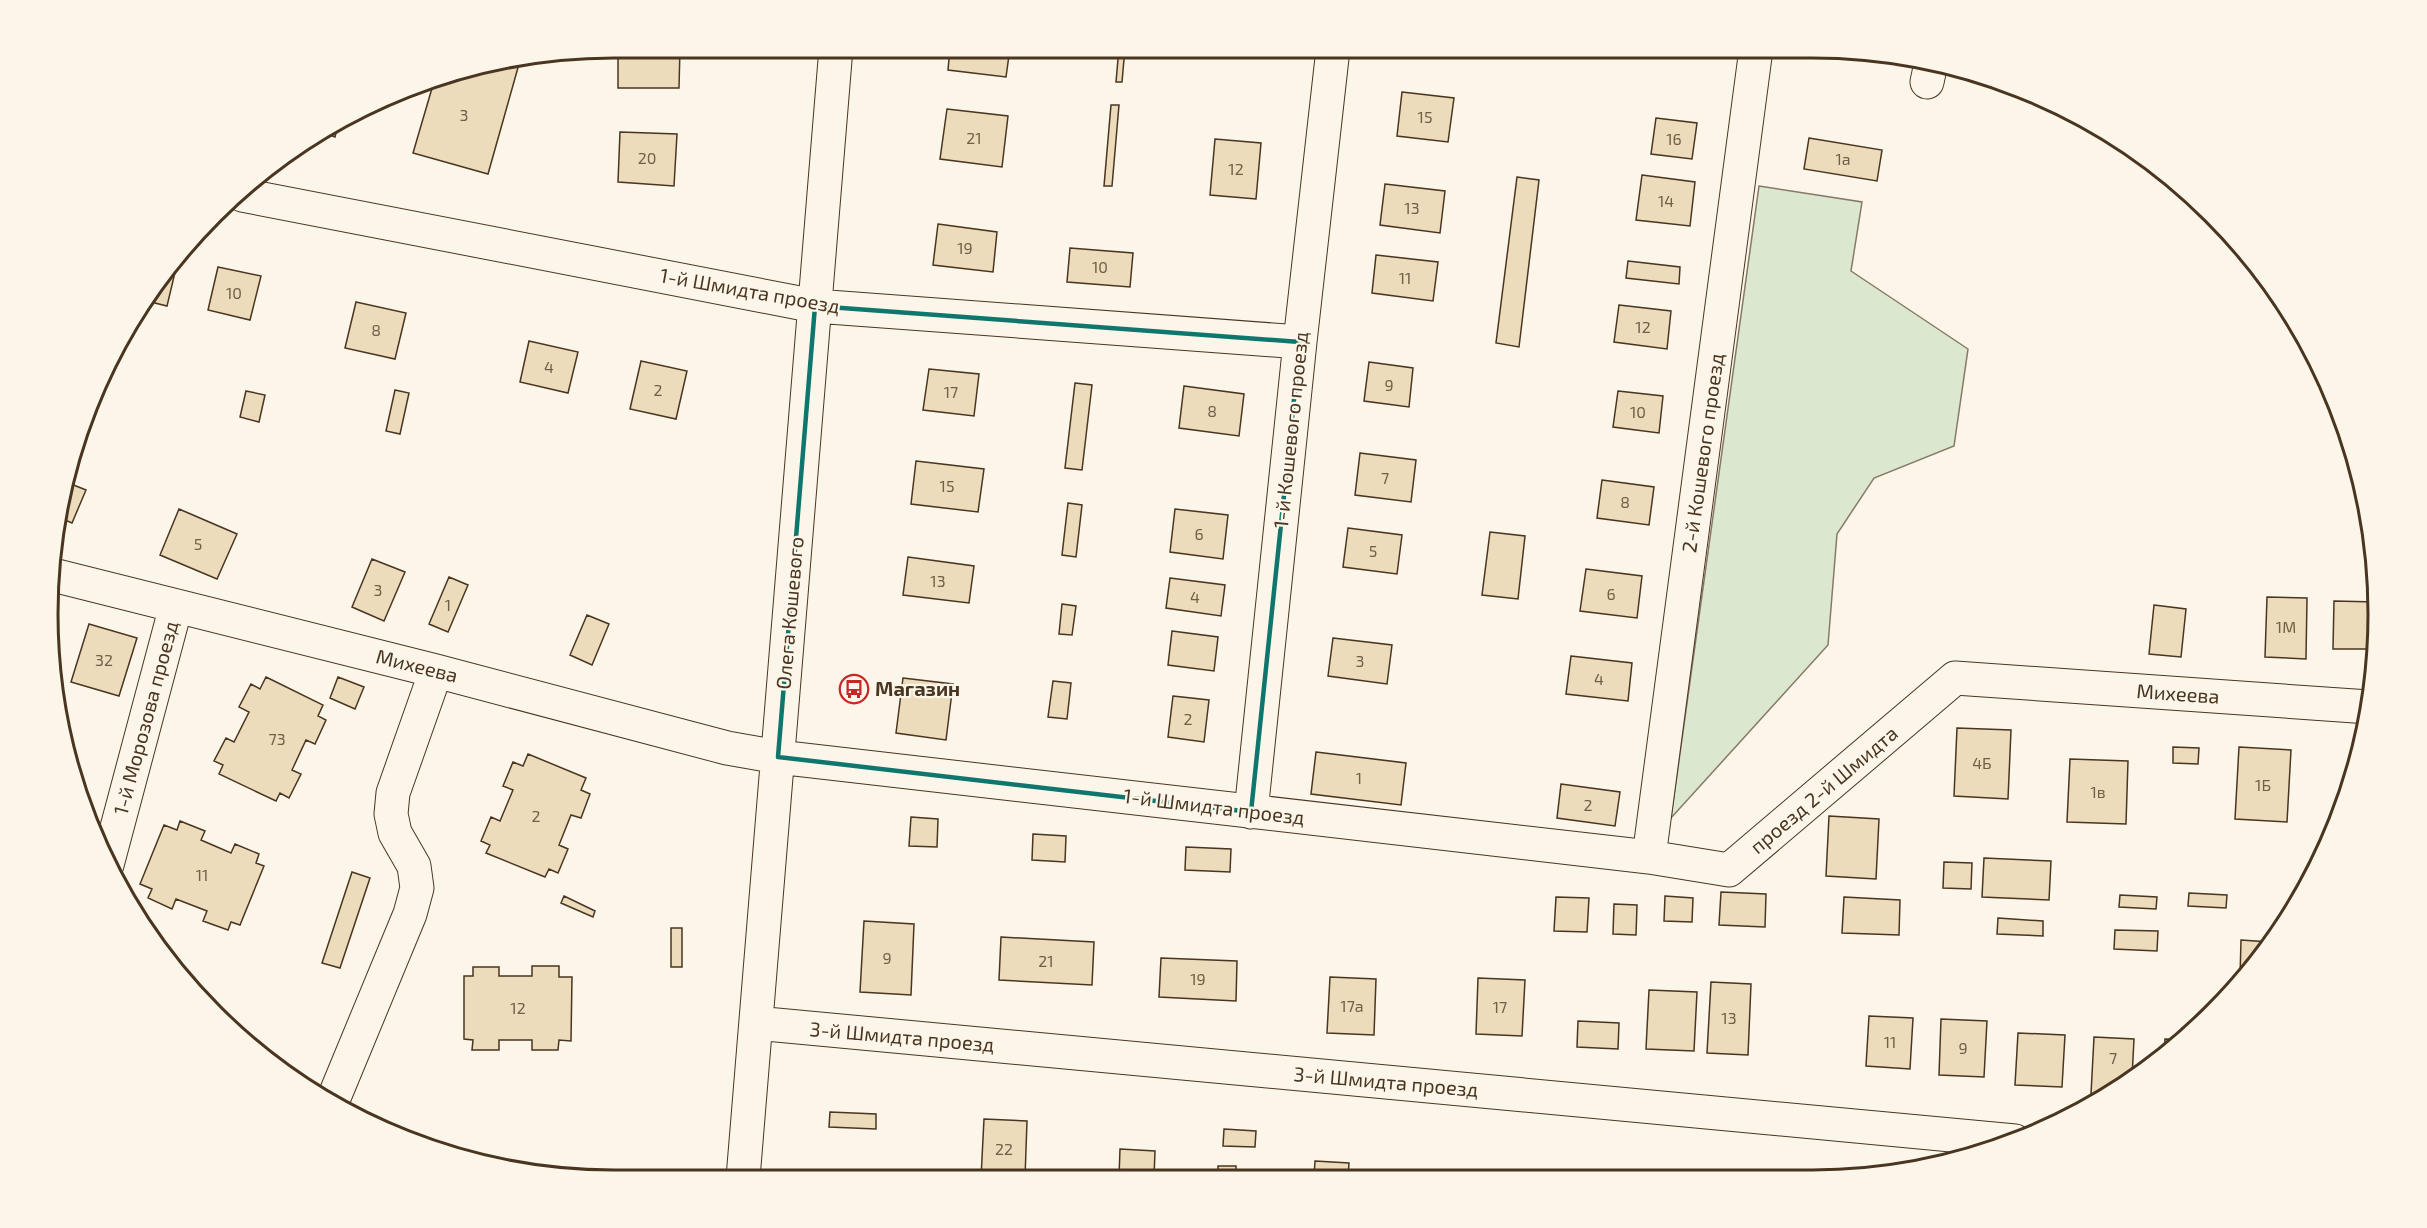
<svg xmlns="http://www.w3.org/2000/svg" width="2427" height="1228" font-family="'Exo 2',sans-serif">
	<style>
		.green { fill: #dce7d0; stroke: #887966; stroke-width: 1.5 }
		.building { fill: #ecdcbc; stroke: #4a3520; stroke-width: 1.5 }
		.lines { fill: none; stroke-linecap: round; stroke-linejoin: round }
		.minor-casing { stroke: #4a3520; stroke-width: 35 }
		.minor { stroke: #fbf6e9; stroke-width: 33 }
		.marked { fill: none; stroke: #0f766e; stroke-width: 4.5; stroke-linejoin: round }
		.labels { text-anchor: middle; stroke-width: 4.5; stroke-linejoin: round; paint-order: stroke }
		.number-label { font-size: 16px; fill: #725f47 }
		.street-label { font-size: 20px; fill: #4a3520; stroke: #fbf6e9 }
		.poi-label { font-size: 20px; font-weight: bold; fill: #4a3520; stroke: #fbf6e9; text-anchor: start }
		.rim { fill: none; stroke: #4a3520; stroke-width: 3 }
	</style>
	<rect width="100%" height="100%" fill="#fbf6e9"/>
	<path class="green" d="M 1759,186 L 1862,202 L 1851,271 L 1968,349 L 1954,446 L 1874,478 L 1837,534 L 1828,645 L 1671,818 Z"/>
	<path class="building" d="M 618,48 L 680,48 L 679,88 L 618,88 Z
		M 950,48 L 1010,48 L 1006,77 L 948,70 Z
		M 1119,48 L 1125,48 L 1122,82 L 1116,82 Z
		M 1221,49 L 1264,49 L 1263,57 L 1220,53 Z
		M 1438,49 L 1465,49 L 1465,52 Z
		M 519,64 L 488,174 L 413,153 L 435,78 Z
		M 1402,92 L 1454,98 L 1448,142 L 1397,136 Z
		M 1111,105 L 1119,105 L 1112,186 L 1104,186 Z
		M 947,109 L 1008,116 L 1002,167 L 940,159 Z
		M 1656,118 L 1697,123 L 1692,159 L 1651,154 Z
		M 337,129 L 335,137 L 327,134 Z
		M 620,132 L 677,134 L 674,186 L 618,182 Z
		M 1809,138 L 1882,150 L 1877,181 L 1804,169 Z
		M 1215,139 L 1261,143 L 1256,199 L 1210,195 Z
		M 1642,175 L 1695,182 L 1690,226 L 1636,220 Z
		M 1517,177 L 1539,180 L 1519,347 L 1496,343 Z
		M 1385,184 L 1445,191 L 1440,233 L 1380,225 Z
		M 938,224 L 997,232 L 993,272 L 933,265 Z
		M 1070,248 L 1133,253 L 1130,287 L 1067,282 Z
		M 1376,255 L 1438,262 L 1433,301 L 1372,293 Z
		M 1628,261 L 1680,267 L 1679,284 L 1626,278 Z
		M 177,264 L 167,306 L 143,300 Z
		M 218,267 L 261,276 L 250,320 L 208,310 Z
		M 356,302 L 406,313 L 395,359 L 345,348 Z
		M 1619,305 L 1671,311 L 1667,349 L 1614,342 Z
		M 529,341 L 578,352 L 568,393 L 520,382 Z
		M 641,361 L 687,371 L 676,419 L 630,409 Z
		M 1369,362 L 1413,368 L 1409,407 L 1364,401 Z
		M 929,369 L 979,374 L 974,416 L 923,410 Z
		M 1075,383 L 1092,385 L 1082,470 L 1065,468 Z
		M 1184,386 L 1244,394 L 1239,436 L 1179,428 Z
		M 395,390 L 409,393 L 400,434 L 386,431 Z
		M 246,391 L 265,395 L 259,422 L 240,417 Z
		M 1618,391 L 1663,396 L 1659,433 L 1613,427 Z
		M 1360,453 L 1416,460 L 1411,502 L 1355,495 Z
		M 916,461 L 984,469 L 978,512 L 911,504 Z
		M 1602,480 L 1654,487 L 1649,525 L 1597,518 Z
		M 66,482 L 86,490 L 72,523 L 58,517 L 59,503 Z
		M 1068,503 L 1082,505 L 1076,557 L 1062,555 Z
		M 179,509 L 237,534 L 217,579 L 160,555 Z
		M 1175,509 L 1228,515 L 1223,559 L 1170,552 Z
		M 1348,528 L 1402,535 L 1397,574 L 1343,567 Z
		M 1490,532 L 1525,536 L 1518,599 L 1482,595 Z
		M 908,557 L 974,566 L 969,603 L 903,595 Z
		M 372,559 L 405,572 L 384,621 L 352,607 Z
		M 1586,569 L 1642,576 L 1637,618 L 1580,611 Z
		M 449,577 L 468,585 L 448,632 L 429,624 Z
		M 1170,578 L 1225,585 L 1221,616 L 1166,608 Z
		M 2267,597 L 2307,598 L 2306,659 L 2265,657 Z
		M 2334,601 L 2376,602 L 2378,649 L 2333,649 Z
		M 1062,604 L 1076,606 L 1072,635 L 1059,634 Z
		M 2154,605 L 2186,609 L 2181,657 L 2149,654 Z
		M 587,615 L 609,624 L 592,665 L 570,655 Z
		M 89,624 L 137,638 L 119,696 L 71,682 Z
		M 1172,631 L 1218,637 L 1214,671 L 1168,665 Z
		M 1333,638 L 1392,645 L 1387,684 L 1328,676 Z
		M 1571,656 L 1632,663 L 1628,701 L 1566,694 Z
		M 266,677 L 323,705 L 318,716 L 326,720 L 315,744 L 306,740 L 292,770 L 301,774 L 289,798 L 280,793 L 276,801 L 219,774 L 223,765 L 214,761 L 226,738 L 234,742 L 249,712 L 239,707 L 251,684 L 260,689 Z
		M 338,677 L 364,687 L 355,709 L 330,698 Z
		M 903,678 L 953,684 L 946,740 L 896,733 Z
		M 1053,681 L 1071,683 L 1067,719 L 1048,717 Z
		M 1173,696 L 1209,700 L 1204,742 L 1168,737 Z
		M 1957,728 L 2011,730 L 2008,799 L 1954,796 Z
		M 2173,747 L 2199,748 L 2198,764 L 2173,763 Z
		M 2239,747 L 2291,750 L 2287,822 L 2235,819 Z
		M 1316,752 L 1406,763 L 1401,805 L 1311,794 Z
		M 528,754 L 586,778 L 581,790 L 590,794 L 581,818 L 571,815 L 559,845 L 568,849 L 558,873 L 549,869 L 545,877 L 486,853 L 490,845 L 481,841 L 491,817 L 500,821 L 513,790 L 503,786 L 513,762 L 523,766 Z
		M 2070,759 L 2128,761 L 2126,824 L 2067,822 Z
		M 1561,784 L 1620,792 L 1615,826 L 1557,818 Z
		M 1829,816 L 1879,819 L 1876,879 L 1826,876 Z
		M 911,817 L 938,819 L 937,847 L 909,846 Z
		M 180,821 L 205,831 L 201,840 L 231,853 L 235,844 L 259,854 L 256,863 L 264,866 L 240,925 L 231,922 L 228,930 L 203,921 L 207,911 L 176,899 L 172,909 L 148,898 L 152,889 L 140,884 L 164,825 L 177,830 Z
		M 1033,834 L 1066,836 L 1065,862 L 1032,860 Z
		M 1186,847 L 1231,849 L 1230,872 L 1185,870 Z
		M 1984,858 L 2051,861 L 2049,900 L 1982,897 Z
		M 1944,862 L 1972,863 L 1971,889 L 1943,888 Z
		M 352,872 L 370,878 L 340,968 L 322,963 Z
		M 1721,892 L 1766,894 L 1765,927 L 1719,925 Z
		M 2189,893 L 2227,895 L 2226,908 L 2188,906 Z
		M 2120,895 L 2157,897 L 2156,909 L 2119,907 Z
		M 564,896 L 595,911 L 593,917 L 561,903 Z
		M 1665,896 L 1693,898 L 1692,922 L 1664,921 Z
		M 1556,897 L 1589,898 L 1587,932 L 1554,931 Z
		M 1844,897 L 1900,900 L 1899,935 L 1842,933 Z
		M 1614,904 L 1637,905 L 1636,935 L 1613,934 Z
		M 1998,918 L 2043,921 L 2043,936 L 1997,934 Z
		M 864,921 L 914,924 L 911,995 L 860,992 Z
		M 671,928 L 682,928 L 682,967 L 671,967 Z
		M 2115,930 L 2158,931 L 2157,951 L 2114,949 Z
		M 1001,937 L 1094,942 L 1092,985 L 999,980 Z
		M 2241,940 L 2269,942 L 2245,977 L 2240,977 Z
		M 1161,958 L 1237,961 L 1236,1001 L 1159,997 Z
		M 532,966 L 559,966 L 559,977 L 572,977 L 571,1041 L 559,1040 L 558,1050 L 532,1050 L 532,1040 L 499,1040 L 499,1050 L 472,1050 L 473,1040 L 464,1039 L 464,976 L 473,976 L 473,967 L 499,967 L 499,976 L 532,976 Z
		M 1330,977 L 1376,979 L 1374,1035 L 1327,1033 Z
		M 1478,978 L 1525,980 L 1522,1036 L 1476,1034 Z
		M 1711,982 L 1751,984 L 1748,1055 L 1707,1053 Z
		M 1649,990 L 1697,992 L 1694,1051 L 1646,1049 Z
		M 1869,1016 L 1913,1018 L 1910,1069 L 1866,1066 Z
		M 1941,1019 L 1987,1021 L 1984,1077 L 1939,1075 Z
		M 1578,1021 L 1619,1023 L 1618,1049 L 1577,1047 Z
		M 2018,1033 L 2065,1035 L 2062,1087 L 2015,1085 Z
		M 2094,1037 L 2134,1039 L 2132,1078 L 2102,1095 L 2091,1094 Z
		M 2165,1039 L 2183,1040 L 2164,1057 Z
		M 830,1112 L 876,1114 L 876,1129 L 829,1127 Z
		M 984,1119 L 1027,1121 L 1025,1178 L 981,1178 Z
		M 1224,1129 L 1256,1131 L 1255,1147 L 1223,1146 Z
		M 1120,1149 L 1155,1151 L 1154,1177 L 1119,1177 Z
		M 1315,1161 L 1349,1163 L 1348,1177 L 1314,1177 Z
		M 1218,1166 L 1236,1166 L 1236,1177 L 1218,1177 Z
		M 1402,1170 L 1436,1171 L 1436,1176 L 1401,1176 Z
		M 1563,1172 L 1616,1174 L 1616,1176 L 1563,1176 Z"/>
	<g class="lines">
		<g class="minor-casing">
			<path id="minor" d="M 1927,82 L 1931,63
				M 242,195 L 815,306 L 1300,342
				M 57,576 L 436,671 L 727,748 L 778,757 L 1649,857 L 1729,870 L 1955,678 L 2369,707
				M 1251,812 L 1300,342 L 1333,49
				M 1649,857 L 1756,49
				M 107,865 L 176,606
				M 756,1023 L 2015,1141
				M 333,1100 L 410,914 L 417,888 L 414,866 L 395,833 L 391,814 L 393,793 L 436,671
				M 743,1178 L 836,48"/>
		</g>
		<use href="#minor" class="minor"/>
	</g>
	<path class="marked" d="M 815,306 L 1300,342 L 1251,812 L 778,757 Z"/>
	<defs>
		<g id="bus-ring" transform="scale(1.5)"><circle r="9.5" fill="#fbf6e9" stroke="#c62828" stroke-width="1.5"/><path d="M-5-6H5V4H4V6H2V4H-2V6H-4V4H-5ZM-3.5-4V0h7V-4ZM-3.5 1.2v1.5H-2V1.2ZM2 1.2v1.5H3.5V1.2Z" fill="#c62828"/></g>
	</defs>
	<g fill-rule="evenodd">
		<use href="#bus-ring" x="854" y="689"/>
	</g>
	<g class="labels">
		<g class="number-label">
			<text x="464" y="121">3</text>
			<text x="1425" y="123">15</text>
			<text x="974" y="144">21</text>
			<text x="1674" y="145">16</text>
			<text x="647" y="164">20</text>
			<text x="1843" y="165">1а</text>
			<text x="1236" y="175">12</text>
			<text x="1666" y="207">14</text>
			<text x="1412" y="214">13</text>
			<text x="965" y="254">19</text>
			<text x="1100" y="273">10</text>
			<text x="1405" y="284">11</text>
			<text x="234" y="299">10</text>
			<text x="1643" y="333">12</text>
			<text x="376" y="336">8</text>
			<text x="549" y="373">4</text>
			<text x="1389" y="391">9</text>
			<text x="658" y="396">2</text>
			<text x="951" y="398">17</text>
			<text x="1212" y="417">8</text>
			<text x="1638" y="418">10</text>
			<text x="1385" y="484">7</text>
			<text x="947" y="492">15</text>
			<text x="1625" y="508">8</text>
			<text x="1199" y="540">6</text>
			<text x="198" y="550">5</text>
			<text x="1373" y="557">5</text>
			<text x="938" y="587">13</text>
			<text x="378" y="596">3</text>
			<text x="1611" y="600">6</text>
			<text x="1195" y="603">4</text>
			<text x="448" y="611">1</text>
			<text x="2286" y="633">1М</text>
			<text x="104" y="666">32</text>
			<text x="1360" y="667">3</text>
			<text x="1599" y="685">4</text>
			<text x="1188" y="725">2</text>
			<text x="277" y="745">73</text>
			<text x="1982" y="769">4Б</text>
			<text x="1359" y="784">1</text>
			<text x="2263" y="791">1Б</text>
			<text x="2098" y="798">1в</text>
			<text x="1588" y="811">2</text>
			<text x="536" y="822">2</text>
			<text x="202" y="881">11</text>
			<text x="887" y="964">9</text>
			<text x="1046" y="967">21</text>
			<text x="1198" y="985">19</text>
			<text x="1352" y="1012">17а</text>
			<text x="1500" y="1013">17</text>
			<text x="518" y="1014">12</text>
			<text x="1729" y="1024">13</text>
			<text x="1890" y="1048">11</text>
			<text x="1963" y="1054">9</text>
			<text x="2113" y="1064">7</text>
			<text x="1004" y="1155">22</text>
		</g>
		<g class="street-label">
			<text transform="translate(750 291) rotate(10)" y="7">1-й Шмидта проезд</text>
			<text transform="translate(1291 430) rotate(-84)" y="7">1-й Кошевого проезд</text>
			<text transform="translate(1703 453) rotate(-82)" y="7">2-й Кошевого проезд</text>
			<text transform="translate(790 613) rotate(-85)" y="7">Олега Кошевого</text>
			<text transform="translate(417 666) rotate(14)" y="7">Михеева</text>
			<text transform="translate(2178 694) rotate(4)" y="7">Михеева</text>
			<text transform="translate(146 718) rotate(-75)" y="7">1-й Морозова проезд</text>
			<text transform="translate(1824 790) rotate(-40)" y="7">проезд 2-й Шмидта</text>
			<text transform="translate(1214 807) rotate(7)" y="7">1-й Шмидта проезд</text>
			<text transform="translate(902 1037) rotate(5)" y="7">3-й Шмидта проезд</text>
			<text transform="translate(1386 1082) rotate(5)" y="7">3-й Шмидта проезд</text>
		</g>
		<g class="poi-label">
			<text x="875" y="696">Магазин</text>
		</g>
	</g>
	<path d="M0 0H2427V1228H0ZM614 58H1812A556 556 0 0 1 2368 614V614A556 556 0 0 1 1812 1170H614A556 556 0 0 1 58 614V614A556 556 0 0 1 614 58Z" fill="#fbf6e9" fill-rule="evenodd"/>
	<path class="rim" d="M614 58H1812A556 556 0 0 1 2368 614V614A556 556 0 0 1 1812 1170H614A556 556 0 0 1 58 614V614A556 556 0 0 1 614 58Z"/>
</svg>
